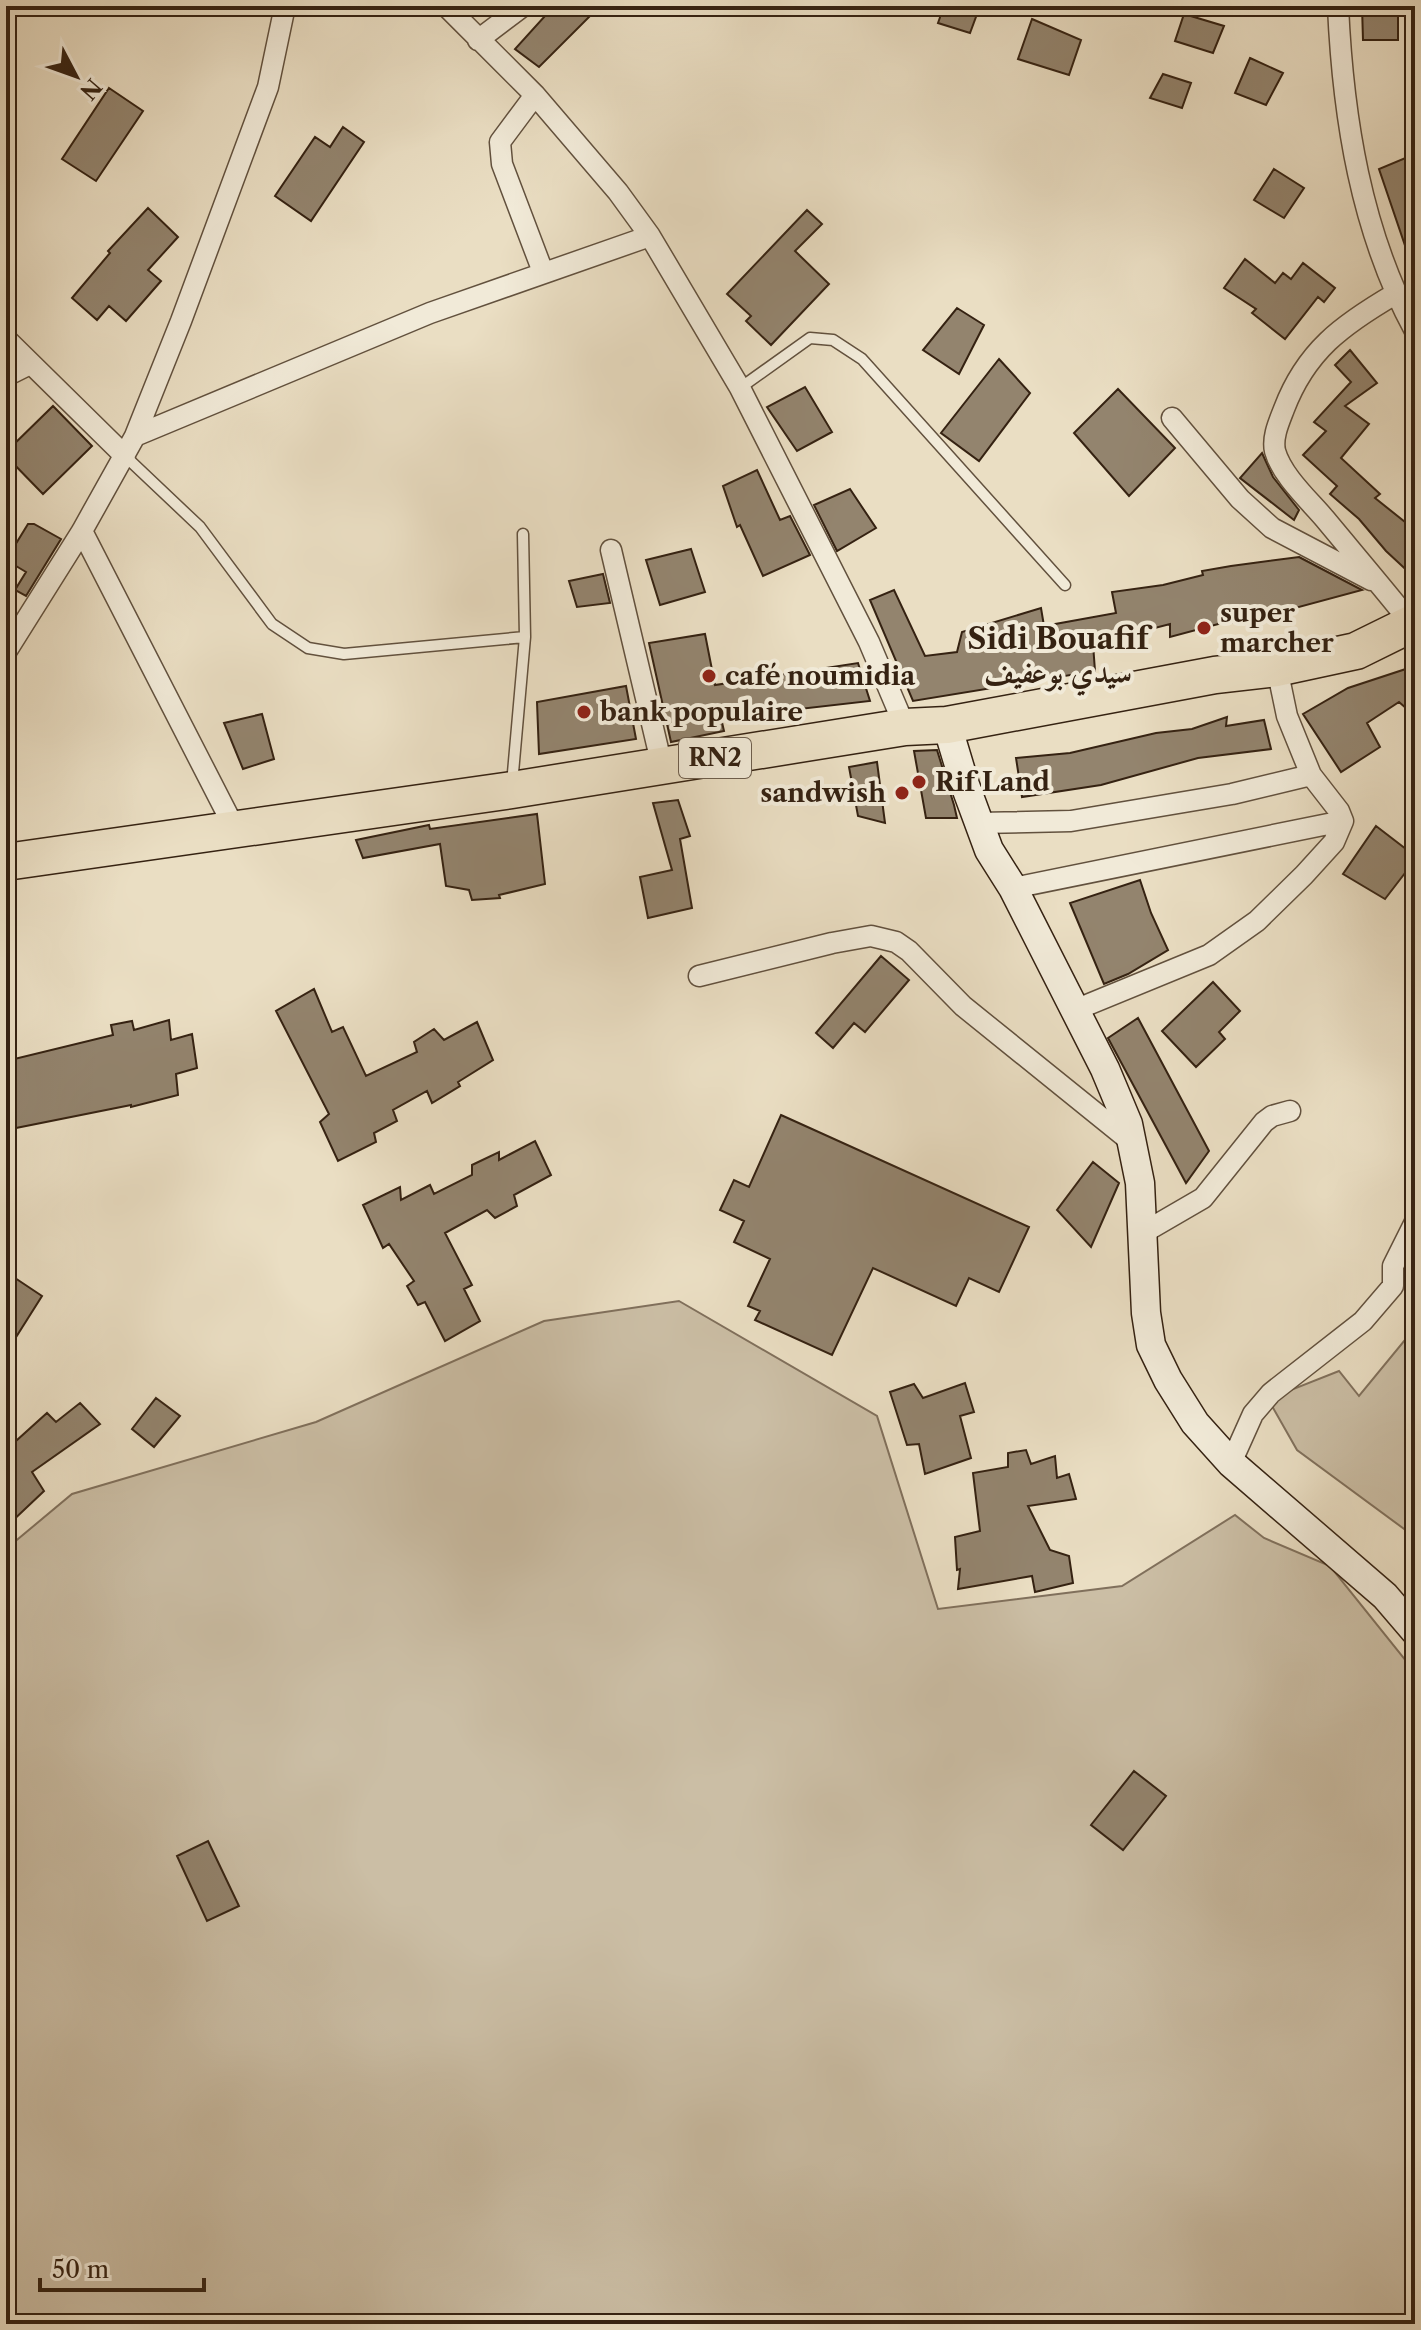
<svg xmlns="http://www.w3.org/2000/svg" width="1421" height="2330" font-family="'Libre Caslon Text',Amiri,serif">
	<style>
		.green { fill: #cbbea5; stroke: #80705c; stroke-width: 2 }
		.building { fill: #93846e; stroke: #352212; stroke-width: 2 }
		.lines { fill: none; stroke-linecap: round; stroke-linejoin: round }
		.lane-casing { stroke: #62513e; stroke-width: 13 }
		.street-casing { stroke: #62513e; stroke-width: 23 }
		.secondary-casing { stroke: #352212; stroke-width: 31 }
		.highway-casing { stroke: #352212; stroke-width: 39 }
		.lane { stroke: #f1ead8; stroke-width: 10 }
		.street { stroke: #f1ead8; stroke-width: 20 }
		.secondary { stroke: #f1ead8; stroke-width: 28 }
		.highway { stroke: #eadec3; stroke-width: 36 }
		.poi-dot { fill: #8f2418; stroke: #f1ead8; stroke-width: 3 }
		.labels { text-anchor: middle; stroke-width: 8; stroke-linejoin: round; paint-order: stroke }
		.shield { fill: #f1ead8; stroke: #6d5e4d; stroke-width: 2 }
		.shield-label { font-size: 24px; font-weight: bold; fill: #352212 }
		.poi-label { font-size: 26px; font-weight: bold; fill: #352212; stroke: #f1ead8; text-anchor: start }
		.quarter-label { font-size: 30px; font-weight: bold; fill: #352212; stroke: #f1ead8 }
	</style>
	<rect width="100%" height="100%" fill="#eadec3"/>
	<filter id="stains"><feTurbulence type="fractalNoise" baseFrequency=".0025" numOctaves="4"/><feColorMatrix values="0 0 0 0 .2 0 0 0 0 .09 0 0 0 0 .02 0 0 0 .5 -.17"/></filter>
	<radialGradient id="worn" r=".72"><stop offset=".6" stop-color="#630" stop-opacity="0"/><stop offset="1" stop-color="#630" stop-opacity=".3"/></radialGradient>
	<path class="green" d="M 679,1301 L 877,1416 L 938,1609 L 1122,1586 L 1235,1515 L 1264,1538 L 1330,1566 L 1415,1672 L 1415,2324 L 6,2324 L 6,1549 L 72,1494 L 316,1422 L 544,1321 Z
		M 1409,1335 L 1415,1335 L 1415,1537 L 1297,1450 L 1268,1399 L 1339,1371 L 1359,1396 Z"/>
	<path class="building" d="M 554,6 L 600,6 L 539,67 L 515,49 Z
		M 944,6 L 980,6 L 970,33 L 938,23 Z
		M 1362,6 L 1398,6 L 1398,40 L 1363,40 Z
		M 1184,14 L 1224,26 L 1213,53 L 1175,41 Z
		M 1032,19 L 1081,40 L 1069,75 L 1018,59 Z
		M 1250,58 L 1283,73 L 1266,105 L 1235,93 Z
		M 1163,74 L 1191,83 L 1182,108 L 1150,98 Z
		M 109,88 L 143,111 L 96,181 L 62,159 Z
		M 343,127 L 364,142 L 311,221 L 275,196 L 315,137 L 330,147 Z
		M 1415,154 L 1415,268 L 1413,269 L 1379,169 Z
		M 1274,169 L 1304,188 L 1284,218 L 1254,200 Z
		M 148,208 L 178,237 L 148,270 L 161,281 L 126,321 L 109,306 L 97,320 L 72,298 L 110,253 L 108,251 Z
		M 807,210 L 822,224 L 795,251 L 829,284 L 771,345 L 746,321 L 751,316 L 727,294 Z
		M 1245,259 L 1275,283 L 1283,273 L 1291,279 L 1303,263 L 1335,288 L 1324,302 L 1318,297 L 1285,339 L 1252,313 L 1256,309 L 1224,288 Z
		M 957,308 L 984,325 L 959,374 L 923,350 Z
		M 1350,350 L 1377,383 L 1345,406 L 1369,424 L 1341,458 L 1380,494 L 1375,498 L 1415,530 L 1415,578 L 1386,551 L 1359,519 L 1330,494 L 1337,486 L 1303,455 L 1326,431 L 1314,422 L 1351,382 L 1335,365 Z
		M 999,359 L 1030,393 L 979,461 L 941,433 Z
		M 805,387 L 832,432 L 797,451 L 767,407 Z
		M 1118,389 L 1175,448 L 1129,496 L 1074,433 Z
		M 53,406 L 92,446 L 43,494 L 6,456 L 6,452 Z
		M 1262,453 L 1273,477 L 1299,510 L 1294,520 L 1240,478 Z
		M 757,470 L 780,520 L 790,516 L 810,555 L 763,576 L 740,525 L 737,527 L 723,486 Z
		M 850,489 L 876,528 L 837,551 L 814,505 Z
		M 28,524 L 34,524 L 61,539 L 26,596 L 15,590 L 26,572 L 6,560 Z
		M 691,549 L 705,592 L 660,605 L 646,560 Z
		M 1299,557 L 1362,590 L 1243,622 L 1222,623 L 1170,637 L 1170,624 L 1093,644 L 1095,671 L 913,701 L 870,600 L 894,590 L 925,656 L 957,652 L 962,632 L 1041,608 L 1044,626 L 1116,613 L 1112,592 L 1163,585 L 1203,575 L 1202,571 L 1231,566 Z
		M 603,574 L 610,603 L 577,607 L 569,581 Z
		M 705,634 L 715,685 L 858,663 L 870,701 L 721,718 L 724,731 L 671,742 L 649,643 Z
		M 1415,666 L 1415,716 L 1399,702 L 1367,723 L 1380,747 L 1341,772 L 1303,714 L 1348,688 Z
		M 626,686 L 636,739 L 539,754 L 537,702 Z
		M 262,714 L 274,759 L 243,769 L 224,723 Z
		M 1227,717 L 1226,726 L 1264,720 L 1271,749 L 1198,758 L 1101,785 L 1022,797 L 1016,758 L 1070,753 L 1156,733 L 1192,729 Z
		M 937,750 L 954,805 L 957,818 L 926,818 L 914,751 Z
		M 877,762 L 885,823 L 858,816 L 849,767 Z
		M 678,800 L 690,836 L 680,839 L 692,908 L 648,918 L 640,877 L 672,870 L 653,803 Z
		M 537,814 L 545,884 L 499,895 L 500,898 L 472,900 L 469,890 L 446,886 L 440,844 L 363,858 L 356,840 L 429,825 L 430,829 Z
		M 1376,826 L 1415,856 L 1415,860 L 1385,899 L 1343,874 Z
		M 1140,880 L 1151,913 L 1168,950 L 1128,974 L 1104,984 L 1070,903 Z
		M 881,956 L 909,980 L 865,1032 L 854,1023 L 833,1048 L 816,1033 Z
		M 1213,982 L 1240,1011 L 1219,1032 L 1225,1039 L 1196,1067 L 1162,1031 Z
		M 314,989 L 332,1032 L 343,1027 L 366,1076 L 417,1052 L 414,1042 L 434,1029 L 444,1040 L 477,1022 L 493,1060 L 458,1082 L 460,1086 L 432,1103 L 427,1091 L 393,1110 L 397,1121 L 374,1133 L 376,1142 L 338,1161 L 320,1122 L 329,1114 L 276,1011 Z
		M 1138,1018 L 1209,1151 L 1186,1183 L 1108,1038 Z
		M 169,1020 L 171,1040 L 192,1034 L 197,1068 L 176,1074 L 178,1095 L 131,1107 L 131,1105 L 6,1130 L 6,1061 L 113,1035 L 111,1025 L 132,1021 L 134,1030 Z
		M 781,1115 L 1029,1227 L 999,1292 L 969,1278 L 956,1306 L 873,1268 L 832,1355 L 755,1320 L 760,1311 L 748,1306 L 770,1259 L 734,1242 L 744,1221 L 720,1210 L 734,1180 L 749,1187 Z
		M 535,1141 L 551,1175 L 514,1195 L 517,1206 L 495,1218 L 487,1210 L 445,1233 L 472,1285 L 464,1289 L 480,1321 L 445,1341 L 425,1302 L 418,1305 L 407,1286 L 414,1281 L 389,1244 L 383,1248 L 363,1205 L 400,1187 L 401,1200 L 430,1185 L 434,1194 L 472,1175 L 472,1165 L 499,1152 L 499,1160 Z
		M 1093,1162 L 1119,1183 L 1091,1247 L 1057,1210 Z
		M 6,1272 L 42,1296 L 6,1353 Z
		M 965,1383 L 974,1412 L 960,1416 L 971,1458 L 925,1474 L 919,1444 L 907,1445 L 890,1392 L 914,1384 L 923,1398 Z
		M 156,1398 L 180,1416 L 154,1447 L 132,1429 Z
		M 80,1403 L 100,1424 L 32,1472 L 44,1491 L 6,1527 L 6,1450 L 47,1413 L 56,1422 Z
		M 1026,1450 L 1031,1464 L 1055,1456 L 1057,1478 L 1069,1474 L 1076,1499 L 1028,1506 L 1050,1550 L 1069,1556 L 1073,1583 L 1035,1592 L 1032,1576 L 958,1589 L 960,1569 L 957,1570 L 955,1537 L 980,1531 L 973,1473 L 1008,1467 L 1008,1453 Z
		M 1134,1771 L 1166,1796 L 1123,1850 L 1091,1825 Z
		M 208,1841 L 239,1906 L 207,1921 L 177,1856 Z"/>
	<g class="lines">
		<g class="lane-casing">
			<path id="lane" d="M 740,388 L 810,338 L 833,340 L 862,359 L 1065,585
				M 125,456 L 200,527 L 272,624 L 308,648 L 344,654 L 525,637
				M 512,784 L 525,637 L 523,534"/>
		</g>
		<g class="street-casing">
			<path id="street" d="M 446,6 L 535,95 L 618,192 L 650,236 L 740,388 L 869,642 L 905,727
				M 1338,6 C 1343,118 1361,232 1415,331
				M 478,40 L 523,6
				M 535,95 L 500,142 L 502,164 L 543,272
				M 1395,294 C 1342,325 1306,351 1284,409 C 1279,422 1272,437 1275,451 C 1282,476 1309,500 1325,519 C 1354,554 1383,588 1411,623
				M 6,339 L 125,456
				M 6,376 L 30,364
				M 1172,418 L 1240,499 L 1272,528 L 1371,580
				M 135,436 L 430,313 L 650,236
				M 82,531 L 235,829
				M 611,550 L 662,766
				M 6,652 L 82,531 L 135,436 L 181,321 L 268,87 L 285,6
				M 1311,775 L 1339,811 L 1343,821
				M 979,823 L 1071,821 L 1232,794 L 1311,775 L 1287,716 L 1277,668
				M 1013,888 L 1343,821 L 1334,842 L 1304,875 L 1257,921 L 1209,955 L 1075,1010
				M 699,976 L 832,943 L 871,936 L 896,942 L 909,951 L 963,1006 L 1134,1144
				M 1141,1234 L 1203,1198 L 1264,1122 L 1272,1116 L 1290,1111
				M 1231,1463 L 1253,1414 L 1271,1393 L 1363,1321 L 1393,1286 L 1393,1266 L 1415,1222"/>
		</g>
		<g class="secondary-casing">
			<path id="secondary" d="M 947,725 L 965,785 L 989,850 L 1013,888 L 1105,1069 L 1128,1124 L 1140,1183 L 1146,1313 L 1151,1345 L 1168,1380 L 1195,1423 L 1231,1463 L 1385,1596 L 1415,1631"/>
		</g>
		<g class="highway-casing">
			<path id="highway" d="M 6,862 L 512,790 L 905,727 L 947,725 L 1215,675 L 1277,668 L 1356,651 L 1415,622"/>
		</g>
		<use href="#lane" class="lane"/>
		<use href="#street" class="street"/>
		<use href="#secondary" class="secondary"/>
		<use href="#highway" class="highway"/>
	</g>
	<g class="poi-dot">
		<circle cx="1204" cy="628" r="8"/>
		<circle cx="709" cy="676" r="8"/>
		<circle cx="584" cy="712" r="8"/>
		<circle cx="919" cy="782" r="8"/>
		<circle cx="902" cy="793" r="8"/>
	</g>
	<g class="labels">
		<rect class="shield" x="679" y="738" width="72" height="40" rx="6"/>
		<g class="shield-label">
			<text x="715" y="766">RN2</text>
		</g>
		<g class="poi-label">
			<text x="1220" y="622">super<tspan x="1220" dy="30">marcher</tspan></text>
			<text x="725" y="685">café noumidia</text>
			<text x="600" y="721">bank populaire</text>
			<text x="935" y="791">Rif Land</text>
			<text x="886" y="802" text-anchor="end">sandwish</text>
		</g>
		<g class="quarter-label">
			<text x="1058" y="649">Sidi Bouafif<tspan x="1058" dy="34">سيدي بوعفيف</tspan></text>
		</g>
	</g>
	<rect width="1421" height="2330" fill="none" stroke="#eadec3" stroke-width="32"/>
	<rect x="8" y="8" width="1405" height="2314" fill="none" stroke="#352212" stroke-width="4"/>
	<rect x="16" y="16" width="1389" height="2298" fill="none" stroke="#352212" stroke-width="2"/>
	<g transform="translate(76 76) rotate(131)" stroke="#f1ead8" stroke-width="6" paint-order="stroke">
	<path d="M0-6L14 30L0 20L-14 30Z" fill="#352212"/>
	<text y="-12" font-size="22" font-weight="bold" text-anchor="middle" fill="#352212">N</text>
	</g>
	<path d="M40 2278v12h164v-12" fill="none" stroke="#352212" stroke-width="4"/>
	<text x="52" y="2278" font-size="24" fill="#352212" stroke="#f1ead8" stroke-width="6" paint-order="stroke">50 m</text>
	<rect width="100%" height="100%" filter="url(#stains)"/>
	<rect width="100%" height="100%" fill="url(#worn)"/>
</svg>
